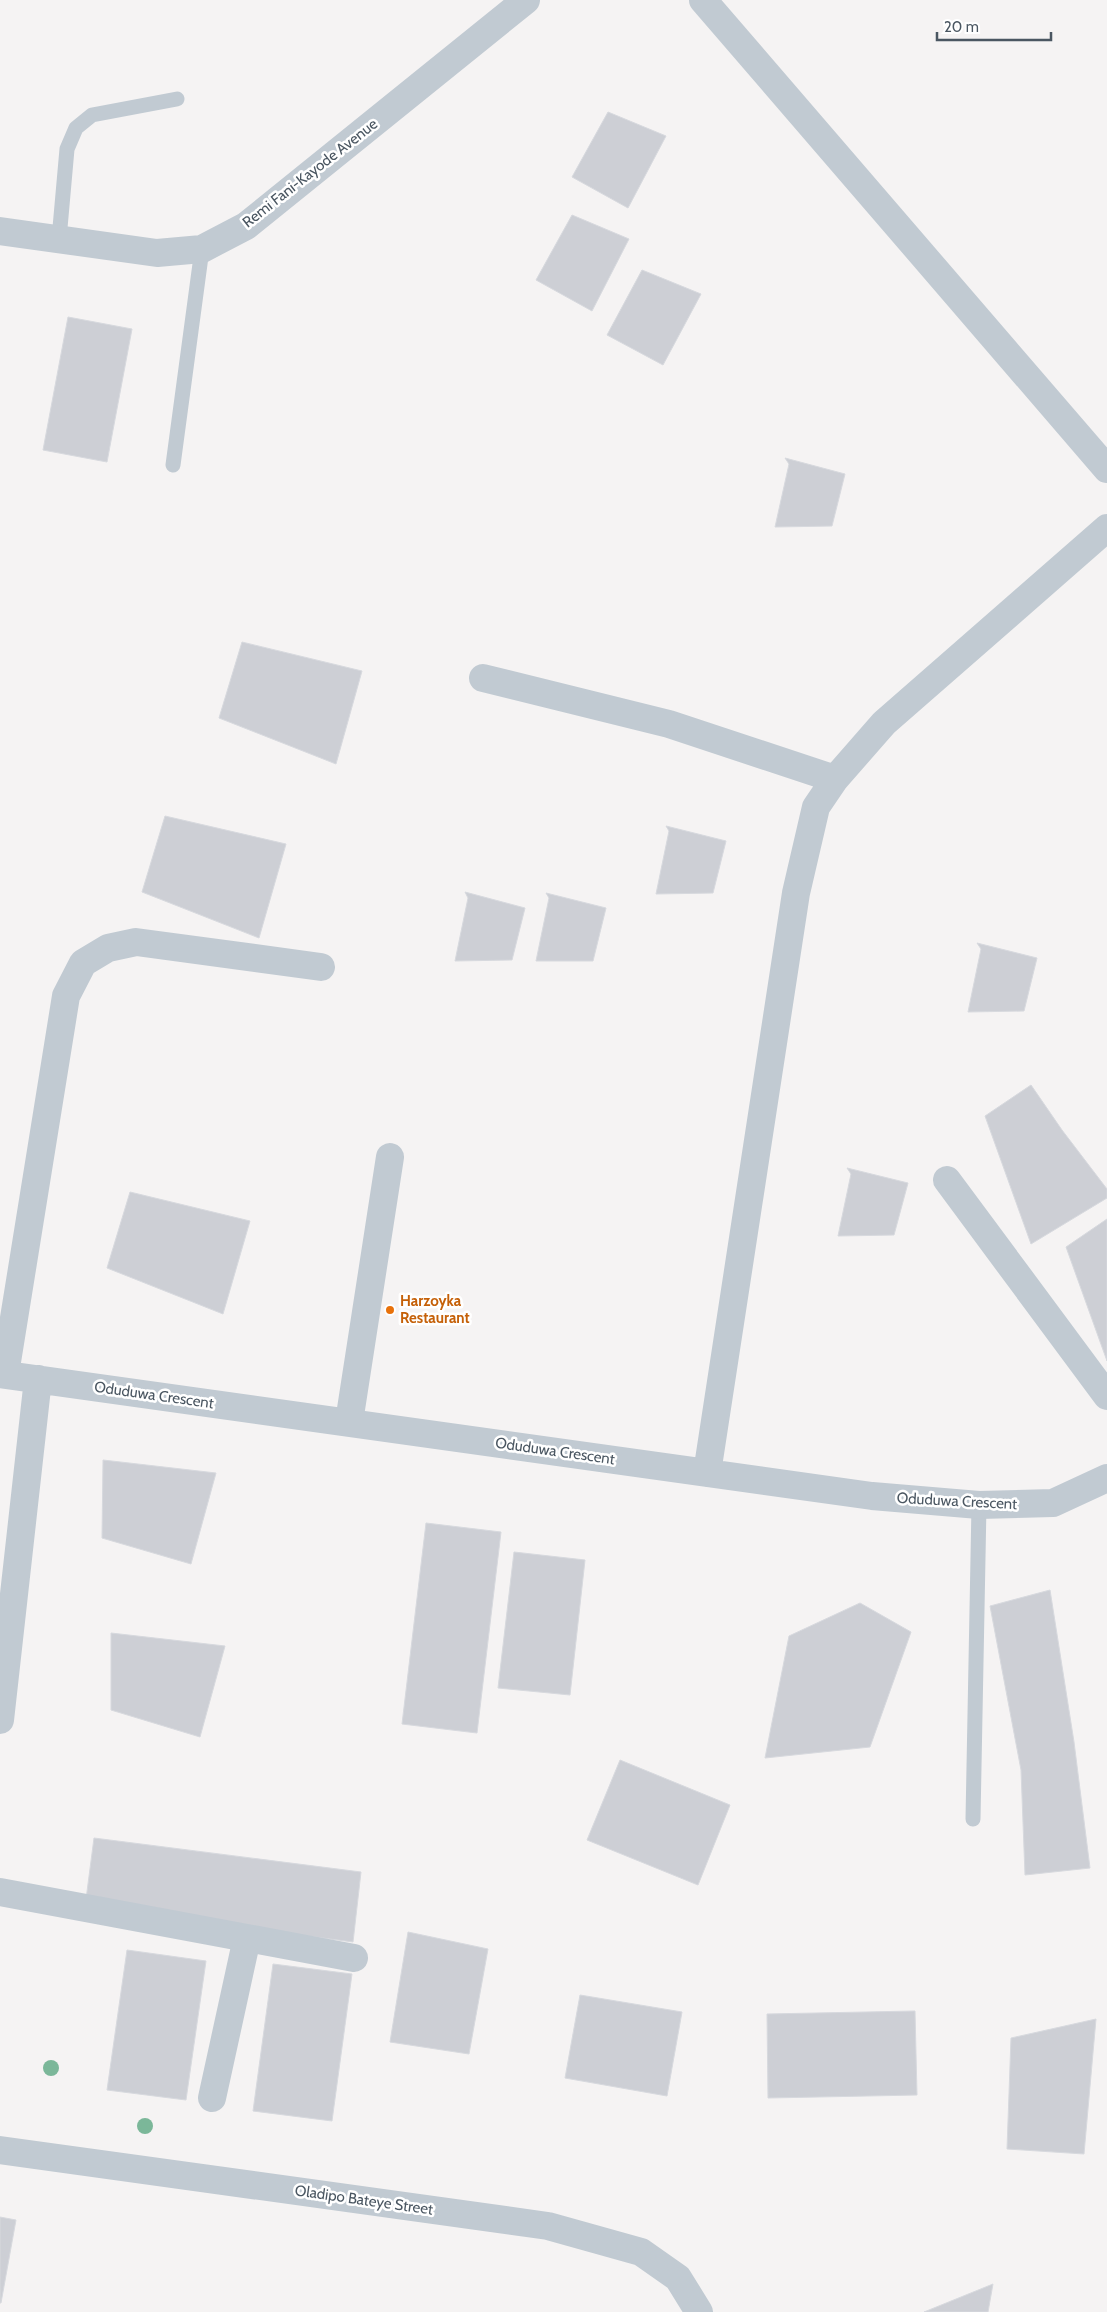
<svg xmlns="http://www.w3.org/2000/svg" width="1107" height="2312" font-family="Cabin,sans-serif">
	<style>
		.building { fill: #cdcfd5; stroke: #d7d9de }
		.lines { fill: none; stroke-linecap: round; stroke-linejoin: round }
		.service { stroke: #c1cad2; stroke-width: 15 }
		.minor { stroke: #c1cad2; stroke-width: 28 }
		.tree { fill: #7bb799 }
		.food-dot { fill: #e8710a; stroke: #fff; stroke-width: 2 }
		.labels { text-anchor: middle; stroke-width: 5; stroke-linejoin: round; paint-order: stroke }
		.street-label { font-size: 15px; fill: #4a5661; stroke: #fff }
		.food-label { font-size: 15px; font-weight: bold; fill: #c56008; stroke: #fff; text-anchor: start }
	</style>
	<rect width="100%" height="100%" fill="#f5f3f3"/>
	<path class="building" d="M 608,112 L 666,136 L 628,208 L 572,177 Z
		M 572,215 L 629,239 L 592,311 L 536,280 Z
		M 642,270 L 701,294 L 663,365 L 607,335 Z
		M 68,317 L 132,329 L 107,462 L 43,450 Z
		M 785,458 L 845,474 L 832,526 L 775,527 L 789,464 Z
		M 242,642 L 362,671 L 336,764 L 219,718 Z
		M 165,816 L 286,844 L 259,938 L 142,892 Z
		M 666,826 L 726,841 L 713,893 L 656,894 L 669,831 Z
		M 465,892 L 525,908 L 512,960 L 455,961 L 468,898 Z
		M 546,893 L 606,908 L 593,961 L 536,961 L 549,898 Z
		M 977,943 L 1037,958 L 1024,1011 L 968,1012 L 981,949 Z
		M 1031,1085 L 1062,1130 L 1107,1189 L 1107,1198 L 1031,1244 L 985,1116 Z
		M 847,1168 L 908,1183 L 894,1235 L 838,1236 L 851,1174 Z
		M 130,1192 L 250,1221 L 223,1314 L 107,1268 Z
		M 1107,1219 L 1107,1361 L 1066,1247 Z
		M 103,1460 L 216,1473 L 191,1564 L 102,1538 Z
		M 426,1523 L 501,1532 L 477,1733 L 402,1724 Z
		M 514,1552 L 585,1560 L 570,1695 L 498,1688 Z
		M 1050,1590 L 1074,1742 L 1090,1868 L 1025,1875 L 1021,1770 L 990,1606 Z
		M 860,1603 L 911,1632 L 870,1747 L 765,1758 L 789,1636 Z
		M 111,1633 L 225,1646 L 200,1737 L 111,1710 Z
		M 620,1760 L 730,1805 L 698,1885 L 587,1840 Z
		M 94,1838 L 361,1872 L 353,1942 L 85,1907 Z
		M 408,1932 L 488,1949 L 469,2054 L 390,2042 Z
		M 127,1950 L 206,1961 L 186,2100 L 107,2090 Z
		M 273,1964 L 352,1974 L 332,2121 L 253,2111 Z
		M 580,1995 L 682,2012 L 667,2096 L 565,2078 Z
		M 915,2011 L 917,2095 L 768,2098 L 767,2014 Z
		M 1096,2019 L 1084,2154 L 1007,2149 L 1011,2038 Z
		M 0,2217 L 16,2220 L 1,2303 L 0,2303 Z
		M 993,2284 L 988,2312 L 924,2312 Z"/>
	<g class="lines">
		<path class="service" d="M 59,239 L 67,149 L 76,128 L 92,115 L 177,99
			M 173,465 L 202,249
			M 973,1819 L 979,1505"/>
		<path class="minor" d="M 703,0 L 1107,469
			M 0,231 L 157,253 L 202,249 L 246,226 L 526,0
			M 483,678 L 669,724 L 835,779
			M 947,1180 L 1107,1396
			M 0,1374 L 872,1496 L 979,1505 L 1053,1503 L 1107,1478
			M 5,1374 L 66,996 L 83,963 L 108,948 L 136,942 L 321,967
			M 349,1422 L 390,1157
			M 707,1473 L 796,893 L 816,807 L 835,779 L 884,723 L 1107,528
			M 0,1720 L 38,1379
			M 0,1892 L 354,1958
			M 212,2098 L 247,1938
			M 0,2150 L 548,2226 L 641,2252 L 678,2278 L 699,2312"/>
	</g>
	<g class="tree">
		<circle cx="51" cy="2068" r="8"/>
		<circle cx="145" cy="2126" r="8"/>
	</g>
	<circle class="food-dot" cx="390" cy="1310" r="5"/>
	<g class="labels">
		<g class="street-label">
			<text transform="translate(310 173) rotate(-38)" y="5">Remi Fani-Kayode Avenue</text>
			<text transform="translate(154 1395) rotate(8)" y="5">Oduduwa Crescent</text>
			<text transform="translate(555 1451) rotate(8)" y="5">Oduduwa Crescent</text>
			<text transform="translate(957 1501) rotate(3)" y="5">Oduduwa Crescent</text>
			<text transform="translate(364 2200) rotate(8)" y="5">Oladipo Bateye Street</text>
		</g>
		<g class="food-label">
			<text x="400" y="1306">Harzoyka<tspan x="400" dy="17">Restaurant</tspan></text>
		</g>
	</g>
	<path d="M937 32v8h114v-8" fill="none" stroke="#4a5661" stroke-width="2.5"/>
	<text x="944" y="32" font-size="15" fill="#4a5661" stroke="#ffffff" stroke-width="4" paint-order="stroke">20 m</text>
</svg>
